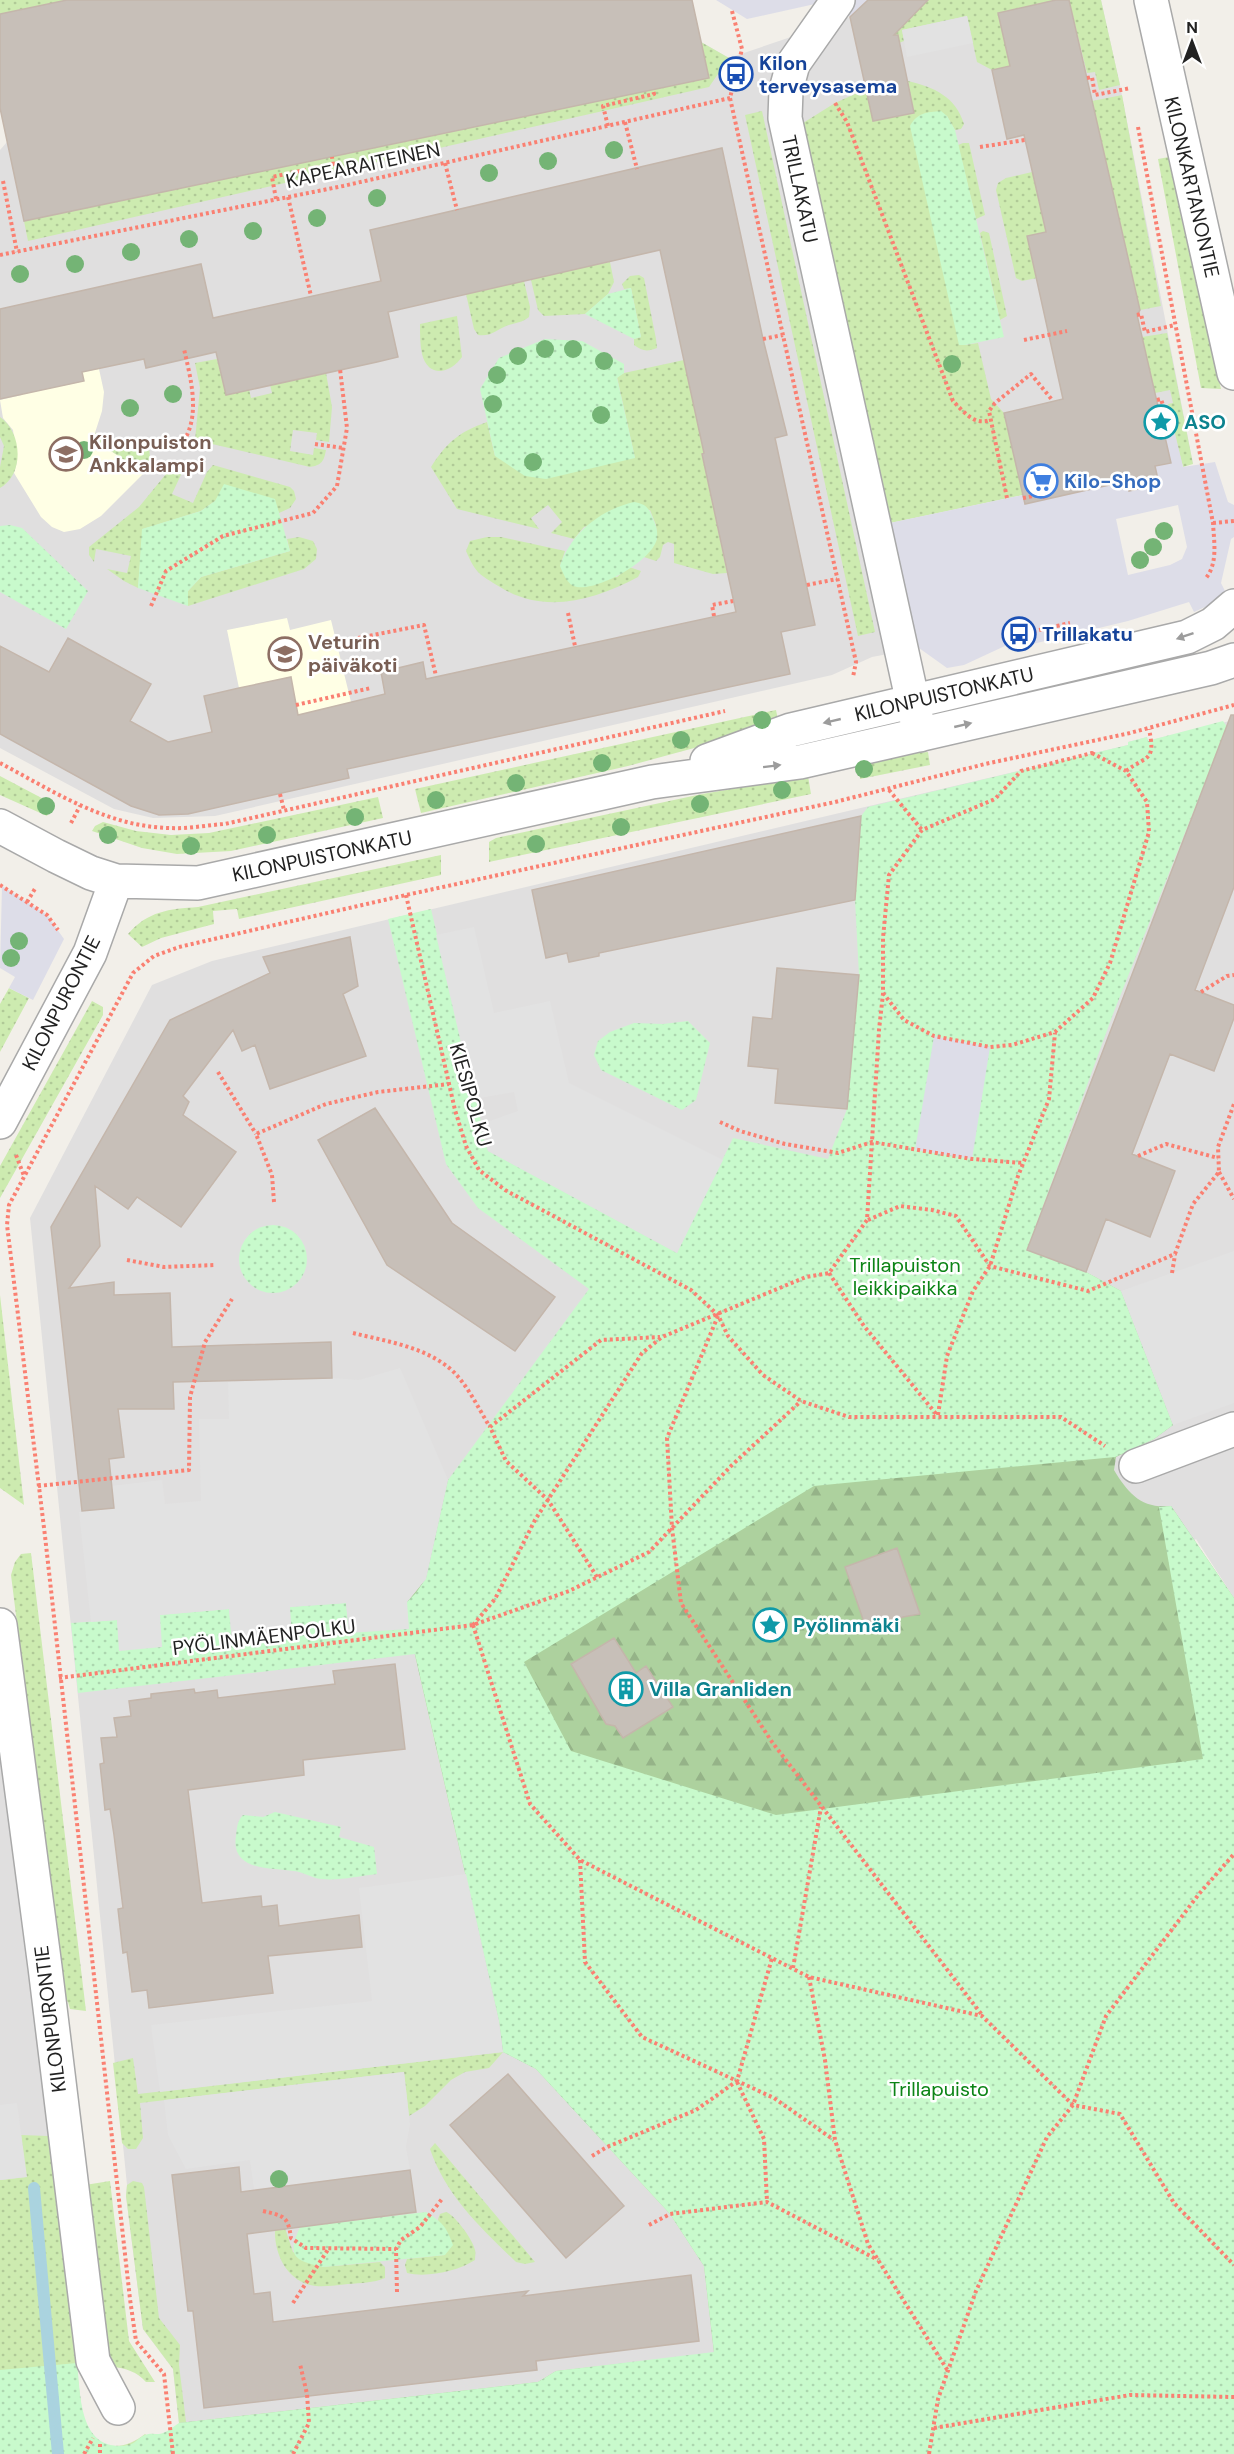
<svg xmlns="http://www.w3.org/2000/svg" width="1234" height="2454" font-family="'DM Sans',sans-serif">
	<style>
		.residential { fill: #e0dfdf }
		.education { fill: #ffffe5 }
		.grass { fill: url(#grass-dots) }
		.forest { fill: url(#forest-firs) }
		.park { fill: url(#park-dots) }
		.parking { fill: #e2e2e2 }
		.plaza { fill: #dddde8; fill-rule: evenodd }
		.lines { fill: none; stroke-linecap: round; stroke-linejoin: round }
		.stream { stroke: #aad3df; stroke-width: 12 }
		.building { fill: #c7bfb8; stroke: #c4b6ab; stroke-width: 1.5 }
		.minor-casing { stroke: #a9a9a9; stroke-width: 36 }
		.path { stroke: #fa8072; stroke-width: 4; stroke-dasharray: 3 3; stroke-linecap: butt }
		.minor { stroke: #fff; stroke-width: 33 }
		.tree { fill: #74b475 }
		.oneway { fill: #9c9c9c }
		.labels { text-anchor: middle; stroke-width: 5; stroke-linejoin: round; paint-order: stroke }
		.transit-label { font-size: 20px; font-weight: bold; fill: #164399; stroke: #fff; text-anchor: start }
		.street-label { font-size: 20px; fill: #222; stroke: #fff }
		.culture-label { font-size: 20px; font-weight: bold; fill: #0d838f; stroke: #fff; text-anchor: start }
		.education-label { font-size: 20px; font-weight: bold; fill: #785e54; stroke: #fff; text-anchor: start }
		.shop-label { font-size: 20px; font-weight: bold; fill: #366cbe; stroke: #fff; text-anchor: start }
		.park-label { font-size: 20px; fill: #0c8416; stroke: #fff }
	</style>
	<defs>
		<pattern id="grass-dots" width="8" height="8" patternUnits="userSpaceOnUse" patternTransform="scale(1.5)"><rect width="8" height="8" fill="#cdebb0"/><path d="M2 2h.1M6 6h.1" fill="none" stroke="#b0c997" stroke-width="1.8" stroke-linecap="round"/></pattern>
		<pattern id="forest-firs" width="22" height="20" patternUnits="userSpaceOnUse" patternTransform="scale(1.5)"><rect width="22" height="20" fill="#add19e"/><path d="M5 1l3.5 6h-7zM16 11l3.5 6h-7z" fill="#95b388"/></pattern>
		<pattern id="park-dots" width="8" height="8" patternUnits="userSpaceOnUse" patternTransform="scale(1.5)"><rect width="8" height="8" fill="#c8facc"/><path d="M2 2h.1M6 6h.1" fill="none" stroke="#acd6af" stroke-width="1.8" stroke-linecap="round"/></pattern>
	</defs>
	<rect width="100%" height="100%" fill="#f2efe9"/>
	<path class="residential" d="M 67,0 L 692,0 L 701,42 L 729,58 L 850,17 L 868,0 L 1101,0 L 1120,85 L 1193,464 L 1171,463 L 1099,487 L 1024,504 L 1022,495 L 890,523 L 919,648 L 872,657 L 832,675 L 215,816 L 153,818 L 114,809 L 0,748 L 0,150 L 7,142 L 0,108 L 0,14 Z
		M 1234,720 L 1234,1598 L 1196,1539 L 776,1815 L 1115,1457 L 1154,1439 L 1121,1291 L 1086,1272 L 1028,1250 L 409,1629 L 499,2021 L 503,2052 L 536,2069 L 670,2214 L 704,2266 L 714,2353 L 556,2371 L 538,2382 L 179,2423 L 173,2369 L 143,2329 L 126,2196 L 127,2185 L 30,1218 L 152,985 L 212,961 L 1128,745 L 1128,742 L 1147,737 L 1148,741 L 1151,740 Z
		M 0,1747 L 77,2363 L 0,2370 Z"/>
	<path class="education" d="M 99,369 L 104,392 L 102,411 L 93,439 L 144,473 L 101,516 L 80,529 L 64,532 L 52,527 L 41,517 L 14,473 L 17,462 L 13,430 L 3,418 L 0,400 L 22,395 L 21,387 L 60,378 L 62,386 L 84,381 L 82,372 Z
		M 287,618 L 290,630 L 331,620 L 351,702 L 298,715 L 290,677 L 239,688 L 227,630 Z"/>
	<path class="grass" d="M 0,0 L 67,0 L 0,14 Z
		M 928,0 L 1056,0 L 998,13 L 1010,66 L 992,70 L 977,62 L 967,16 L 902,30 L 904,41 L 894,45 L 892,37 Z
		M 1069,0 L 1101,0 L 1120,85 L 1099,90 L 1095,72 L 1087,73 Z
		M 701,42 L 729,58 L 709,87 L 28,241 L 24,221 L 708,78 Z
		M 908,81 C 934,87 956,97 964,124 L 961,129 L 955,130 L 947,116 L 965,345 L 978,343 L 991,399 L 1004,413 L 1023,495 L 890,523 L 803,123 L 835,103 L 866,89 L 873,121 L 914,113 Z
		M 1122,95 L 1161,306 L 1140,310 L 1092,101 Z
		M 762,111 L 875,632 L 858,636 L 745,115 Z
		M 963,143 L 969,143 L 985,215 L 976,219 L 958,145 Z
		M 1169,157 L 1221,389 L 1201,388 L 1158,159 Z
		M 1032,172 L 1046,232 L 1037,278 L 1022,281 L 1016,278 L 996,190 L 998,183 L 1006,178 Z
		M 983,231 L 989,233 L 1007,316 L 1000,320 L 980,233 Z
		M 593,251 L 596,265 L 610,262 L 614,282 L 608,294 L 585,314 L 544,316 L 538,310 L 531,280 L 542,277 Z
		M 639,275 L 644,278 L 656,339 L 657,348 C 647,352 642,351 634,345 L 634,339 L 641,337 L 631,288 L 624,289 L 622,284 L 630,276 Z
		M 524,281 L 530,307 L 529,317 C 522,323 514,323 506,326 C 496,330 491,337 478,335 L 474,329 L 466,294 Z
		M 457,316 L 462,357 C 450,374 428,378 422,354 C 420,345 420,334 420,324 Z
		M 1167,333 L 1193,464 L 1183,467 L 1168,404 L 1173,403 L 1170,390 L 1155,393 L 1142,337 Z
		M 217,359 L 226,394 L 249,389 L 251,398 L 272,393 L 270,385 L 326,373 L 332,407 L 329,442 L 316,440 L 317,433 L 293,430 L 290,451 L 313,455 L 314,448 L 326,450 C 324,461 322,465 310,467 L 195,440 L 200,388 L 195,363 Z
		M 684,360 L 719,450 L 702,454 L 727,573 L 713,574 L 674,563 L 674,544 L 668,542 L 663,545 L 660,557 L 656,561 L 644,557 L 657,539 L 656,525 L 650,510 L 584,527 L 574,539 L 551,533 L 562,522 L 548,505 L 531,518 L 539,529 L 457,509 L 431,467 C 447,442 459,432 487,422 L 495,456 L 635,458 L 617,377 L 624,373 Z
		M 0,417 C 22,432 25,474 0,488 L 0,467 L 4,446 L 0,437 Z
		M 95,433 L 149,448 L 151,466 L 144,473 L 93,439 Z
		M 180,460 L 186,464 L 172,494 L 193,503 L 207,472 L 213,465 L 290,487 L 294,491 L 296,499 L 290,508 L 279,513 L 274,499 L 215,501 L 201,511 L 143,529 L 138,588 L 124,581 L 107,569 L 127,573 L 131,556 L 96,549 L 94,562 L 89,555 L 89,547 L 139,507 L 175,463 Z
		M 299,537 L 313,541 L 317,549 L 316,559 L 304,569 L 188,606 L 188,591 L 201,577 L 290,551 L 287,539 Z
		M 487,537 L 501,537 L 565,551 L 560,566 L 617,577 L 629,567 L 641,571 L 638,577 C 594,600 545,615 500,587 C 479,574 476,574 466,551 L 470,541 Z
		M 1191,648 L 1194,660 L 996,704 L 994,692 Z
		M 776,710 L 779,725 L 628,766 L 421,813 L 415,789 Z
		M 928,752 L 930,765 L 860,779 L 859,757 Z
		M 0,776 L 53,804 L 47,816 L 0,795 Z
		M 808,776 L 811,794 L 489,862 L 489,842 L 496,838 L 702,794 Z
		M 378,797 L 383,818 L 231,851 L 177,854 L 142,848 L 92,831 L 95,826 L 103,822 L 136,831 L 171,835 L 209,833 Z
		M 441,855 L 441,875 L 239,919 L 237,909 L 213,911 L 214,924 L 161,938 L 142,947 L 128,934 C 148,911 169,909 198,907 Z
		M 9,988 L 29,998 L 0,1052 L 0,1004 Z
		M 92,1001 L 103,1007 L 103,1015 L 0,1198 L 0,1166 Z
		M 0,1295 L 24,1505 L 0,1488 Z
		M 31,1553 L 86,2011 L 70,2009 L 68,2002 L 64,1999 L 11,1575 L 15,1562 L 21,1554 Z
		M 503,2052 L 489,2068 L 465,2072 L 451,2080 L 425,2106 L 409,2116 L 404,2072 L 140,2103 L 143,2138 L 136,2149 L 128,2149 L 122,2143 L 113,2063 L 133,2058 L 138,2094 Z
		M 21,2135 L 48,2136 L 83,2420 C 95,2449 120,2454 145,2434 L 165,2450 L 0,2454 L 0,2180 L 26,2177 Z
		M 435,2143 L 535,2262 L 525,2264 L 516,2262 C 481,2228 446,2196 430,2149 Z
		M 110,2181 L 129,2341 L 155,2382 L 146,2382 C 137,2372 126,2368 112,2367 L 105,2350 L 85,2185 Z
		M 133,2181 L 142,2183 L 144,2187 L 159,2318 L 180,2345 L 179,2365 L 186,2422 L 179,2423 L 173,2369 L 143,2329 L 126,2196 L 127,2185 Z
		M 446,2212 C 455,2215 473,2240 475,2250 C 476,2253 475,2256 475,2260 C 458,2271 427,2278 407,2273 L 405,2265 L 407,2259 L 445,2255 L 438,2219 L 440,2214 Z
		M 285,2228 L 293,2252 L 323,2267 L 380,2262 L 385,2267 L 385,2278 C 373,2283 361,2283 348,2284 C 336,2285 321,2288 310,2285 C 285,2278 274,2252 275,2229 Z"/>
	<path class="forest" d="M 1086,1272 L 1121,1291 L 1173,1425 L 1154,1439 L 1116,1457 L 1114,1470 C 1128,1493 1141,1509 1171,1506 L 1234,1598 L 1234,2454 L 184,2454 L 179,2423 L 538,2382 L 556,2371 L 714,2353 L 704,2266 L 670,2214 L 536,2069 L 503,2052 L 499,2021 L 409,1629 L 407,1602 L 426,1578 L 448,1480 Z"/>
	<path class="park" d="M 941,111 L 947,116 L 955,130 L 1004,337 L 965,345 L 959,345 L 910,126 C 917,113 927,112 941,111 Z
		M 631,288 L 641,337 L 634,339 L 585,314 L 608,294 Z
		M 545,339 L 582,341 L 624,364 L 624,373 L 617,378 L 635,458 L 546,479 L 525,476 L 495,456 L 480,389 L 499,358 Z
		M 224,484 L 275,499 L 290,551 L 201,577 L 188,591 L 188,606 L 138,588 L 142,529 L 201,511 L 215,501 Z
		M 634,502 C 646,504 649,508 653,519 C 656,525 658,532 657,538 C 654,560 598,591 577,587 C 567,585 564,575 560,566 C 571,533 600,510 634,502 Z
		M 10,525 L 22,528 L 88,591 L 66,629 L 0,592 L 0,526 Z
		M 1223,721 L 1227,727 L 1113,1014 L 1027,1250 L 1086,1272 L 1121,1291 L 1173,1425 L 1154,1439 L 1115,1457 L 814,1486 L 524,1662 L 571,1751 L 776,1815 L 1203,1759 L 1159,1507 L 1171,1506 L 1234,1598 L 1234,2454 L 0,2454 L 0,2370 L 77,2363 C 81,2394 78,2454 129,2445 C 136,2443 139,2437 145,2435 C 149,2433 155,2434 159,2434 C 166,2433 173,2427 179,2423 L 538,2382 L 556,2371 L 714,2352 L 704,2266 L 670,2214 L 536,2069 L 503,2052 L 499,2021 L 415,1654 L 78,1693 L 71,1623 L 117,1620 L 120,1651 L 159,1615 L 229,1609 L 232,1641 L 291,1637 L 289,1607 L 346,1603 L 349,1633 L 407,1602 L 416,1593 L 426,1578 L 448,1480 L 589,1289 L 478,1208 L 446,1164 L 388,919 L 431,909 L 488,1151 L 677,1253 L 733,1138 L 828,1159 L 847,1109 L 859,975 L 855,900 L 861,816 L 868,807 L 1128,745 L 1128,742 L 1147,737 L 1148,741 L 1151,740 Z
		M 688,1021 L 710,1043 L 696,1100 L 682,1110 L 601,1070 L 594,1055 L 598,1041 L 610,1032 L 634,1023 L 663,1024 Z
		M239 1259a34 34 0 1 1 68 0a34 34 0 1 1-68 0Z
		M 275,1812 L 341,1827 L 339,1837 L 374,1847 L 377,1874 C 359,1876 339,1881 321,1879 C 312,1878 303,1872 294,1871 C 272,1868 230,1871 236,1836 C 237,1828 237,1821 243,1815 L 263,1817 Z
		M 426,2212 C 443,2223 446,2226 453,2245 L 445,2255 L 323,2267 C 293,2260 287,2256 300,2227 Z"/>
	<path class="parking" d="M 967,16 L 973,43 L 907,57 L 902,30 Z
		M 474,927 L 494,1013 L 550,1001 L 569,1083 L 723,1160 L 677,1253 L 488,1151 L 479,1125 L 518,1111 L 514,1092 L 474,1099 L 436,935 Z
		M 1234,1251 L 1234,1403 L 1173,1425 L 1121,1291 Z
		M 400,1368 L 448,1480 L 426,1579 L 407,1602 L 409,1629 L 349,1633 L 346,1603 L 290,1607 L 292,1637 L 232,1641 L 229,1609 L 160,1615 L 162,1647 L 119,1651 L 117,1620 L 91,1622 L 79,1512 L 114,1508 L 111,1486 L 162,1480 L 165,1504 L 201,1501 L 199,1419 L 229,1419 L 228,1382 L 332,1378 L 359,1380 Z
		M 466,1874 L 499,2021 L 503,2052 L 160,2092 L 151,2025 L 372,2001 L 359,1888 Z
		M 404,2072 L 410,2125 L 406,2147 L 410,2170 L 254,2189 L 250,2160 L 186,2169 L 168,2135 L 164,2100 Z
		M 17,2103 L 27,2177 L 0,2180 L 0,2105 Z"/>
	<path class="plaza" d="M 716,0 L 868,0 L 850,17 L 843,10 L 824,2 L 747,19 Z
		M 1169,411 L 1183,467 L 1215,462 L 1228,502 L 1234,505 L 1234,537 L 1231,539 L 1221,583 L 1225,591 L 1216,602 L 1194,612 L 1189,602 L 1128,621 L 1008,650 L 1007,645 L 964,665 L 947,668 L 919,648 L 890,523 L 1023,495 L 1025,504 L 1099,487 L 1125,473 L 1170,463 L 1160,413 ZM 1178,505 L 1187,547 L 1182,559 L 1170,565 L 1128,575 L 1116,519 Z
		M 2,886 L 47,915 L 64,939 L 33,1000 L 9,988 L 15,977 L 0,968 Z
		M 934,1036 L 990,1047 L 972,1159 L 915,1150 Z"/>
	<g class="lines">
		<path class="stream" d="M 34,2188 L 58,2454"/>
	</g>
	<path class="building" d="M 67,0 L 692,0 L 709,78 L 24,221 L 0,108 L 0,14 Z
		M 868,0 L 928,0 L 894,35 L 898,35 L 914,113 L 873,121 L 850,17 Z
		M 1056,0 L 1069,0 L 1140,310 L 1137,315 L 1171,463 L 1155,466 L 1159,484 L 1129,491 L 1127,481 L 1025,504 L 1004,413 L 1063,399 L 1027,236 L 1046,232 L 1024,135 L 1007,139 L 992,70 L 1010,66 L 998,13 Z
		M 722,148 L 763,339 L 787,435 L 775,438 L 815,625 L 781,632 L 790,674 L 347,769 L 349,778 L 188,814 L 159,815 L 131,806 L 0,734 L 0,646 L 49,672 L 68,638 L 151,684 L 130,721 L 168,742 L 212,732 L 204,696 L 239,688 L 291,677 L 298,715 L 385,694 L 381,672 L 423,662 L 426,679 L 736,612 L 702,454 L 704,453 L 660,250 L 388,312 L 398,357 L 377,362 L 226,395 L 216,352 L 146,368 L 144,359 L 82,372 L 84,381 L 0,399 L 0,309 L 201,264 L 213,318 L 381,281 L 370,230 Z
		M 1231,715 L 1234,715 L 1234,887 L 1195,990 L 1234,1005 L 1234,1018 L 1214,1071 L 1170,1054 L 1132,1154 L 1175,1171 L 1150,1237 L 1106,1219 L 1086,1272 L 1027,1250 Z
		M 861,816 L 855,900 L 599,953 L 599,956 L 569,962 L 567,953 L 546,958 L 532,890 Z
		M 350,937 L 358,986 L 343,994 L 366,1056 L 270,1089 L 255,1045 L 242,1051 L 233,1030 L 183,1096 L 189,1102 L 183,1115 L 236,1152 L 181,1227 L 137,1197 L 128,1209 L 95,1186 L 100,1246 L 69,1288 L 114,1282 L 114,1295 L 170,1293 L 172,1347 L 331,1342 L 332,1378 L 173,1382 L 174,1409 L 118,1409 L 124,1457 L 109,1459 L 114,1508 L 82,1511 L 51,1227 L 170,1020 L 270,973 L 263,957 Z
		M 777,968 L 859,975 L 847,1109 L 775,1103 L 778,1069 L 748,1066 L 753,1017 L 772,1019 Z
		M 375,1108 L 452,1223 L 555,1297 L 515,1351 L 387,1265 L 318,1140 Z
		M 897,1548 L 920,1614 L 903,1617 L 867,1631 L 845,1567 Z
		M 614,1638 L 636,1673 L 646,1666 L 673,1707 L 623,1738 L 615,1726 L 606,1724 L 571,1664 Z
		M 395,1664 L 405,1749 L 303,1760 L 304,1775 L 188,1790 L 202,1903 L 261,1896 L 262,1907 L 277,1905 L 279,1926 L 359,1915 L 362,1947 L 268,1956 L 273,1993 L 149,2008 L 147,1990 L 132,1992 L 127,1952 L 123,1953 L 118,1909 L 123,1908 L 114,1835 L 110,1809 L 105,1810 L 100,1764 L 104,1763 L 101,1738 L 117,1737 L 114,1718 L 131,1716 L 129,1701 L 151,1698 L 151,1694 L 194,1689 L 195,1693 L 217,1690 L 218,1698 L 335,1684 L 333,1671 Z
		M 508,2074 L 624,2206 L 566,2258 L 450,2125 Z
		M 239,2167 L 241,2192 L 410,2170 L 416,2212 L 247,2234 L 254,2294 L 270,2292 L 273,2322 L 528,2291 L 523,2296 L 691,2275 L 699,2341 L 536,2361 L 537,2370 L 204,2408 L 193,2311 L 188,2311 L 172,2175 Z"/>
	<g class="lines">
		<g class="minor-casing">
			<path id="minor" d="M 838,0 L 793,64 L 786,90 L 785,118 L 920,735
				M 1151,0 L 1234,373
				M 707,761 L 791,730 L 1187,637 L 1213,624 L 1234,606
				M 0,826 L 56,856 L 91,873 L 116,881 L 198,883 L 652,782 L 800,762 L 1211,668 L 1234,660
				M 0,1122 L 90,953 L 116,881
				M 1136,1466 L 1234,1429
				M 0,1625 L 45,1967 L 93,2361 L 118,2408"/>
		</g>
		<path class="path" d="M 732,11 L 742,49 L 730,98 L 856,662 L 853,677
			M 1087,78 L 1092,77 L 1095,95 L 1131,88
			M 835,103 L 847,122 L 953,401 C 963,411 974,426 990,420
			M 625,122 L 637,169
			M 608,126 L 603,106 L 654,94 L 653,90
			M 1138,127 L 1213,523 C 1214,542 1218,563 1206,578
			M 980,147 L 1025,140
			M 445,163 L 457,210
			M 3,181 L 17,252
			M 288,197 L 311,296
			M 276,199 L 272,177 L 333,164 L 332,157
			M 0,255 L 343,186 L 730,98
			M 1137,315 L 1141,314 L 1145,332 L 1175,325
			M 763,339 L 783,335
			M 1024,340 L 1067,331
			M 1157,400 L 1161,399 L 1165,412
			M 315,444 L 343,448
			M 180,446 C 202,419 191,380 184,349
			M 1041,484 L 1045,499
			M 1007,498 L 989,411 L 995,403 L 1031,374 L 1053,401
			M 1023,498 L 1044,494
			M 1213,523 L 1234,521
			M 807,585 L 837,579
			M 151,606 L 166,571 L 223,536 L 313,513 L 337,486 L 347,428 L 340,369
			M 568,613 L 575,646
			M 714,616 L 712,605 L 733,601
			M 358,638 L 424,625 L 436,676
			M 1004,638 L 1070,623
			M 296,705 L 371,688
			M 1092,753 L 1126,771 L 1147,802 L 1149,832 L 1110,963 L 1093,998 L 1055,1032 L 1012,1045 L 990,1047 L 934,1036 L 904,1020 L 883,993 L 883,938 L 889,875 L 922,830 L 995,799 L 1021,771 Z
			M 0,763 C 53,791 107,827 170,828 C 188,829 207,825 225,824 L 725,711
			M 1126,771 C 1147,755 1156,762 1149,729
			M 889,790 L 922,830
			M 280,794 L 284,810
			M 71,823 L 80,806
			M 0,885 L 47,915 L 58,930
			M 406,895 L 455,1110 L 466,1146 L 479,1170 L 505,1190 L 691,1290 L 718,1315 L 728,1336 L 763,1375 L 801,1401 L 849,1417 L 1061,1417 L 1105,1446
			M 27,902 L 36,887
			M 1201,992 L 1227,976 L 1234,975
			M 218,1072 L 256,1134
			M 720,1122 L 740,1131 L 785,1144 L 838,1153 L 872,1142 L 972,1159 L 1023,1163
			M 16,1155 L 24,1176
			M 1138,1156 L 1166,1144 L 1218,1158
			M 1219,1172 L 1234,1199
			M 274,1202 L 272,1175 L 256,1134 L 326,1104 L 378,1092 L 449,1084
			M 868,1220 L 900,1206 L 932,1210 L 956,1216 L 990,1266 L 1088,1291 L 1175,1254 L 1193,1204 L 1219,1172 L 1218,1147 L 1234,1104
			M 127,1260 L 164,1267 L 215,1265
			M 829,1273 L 864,1326 L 937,1415
			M 1172,1273 L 1175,1255
			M 718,1316 L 667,1438 L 672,1528 L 681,1603 L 772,1742 L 982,2015
			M 353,1333 C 385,1341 421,1346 448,1367 C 466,1381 478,1408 490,1427
			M 938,1415 L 947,1356 L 973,1291 L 990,1266 L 1018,1176 L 1049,1099 L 1055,1033
			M 38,1486 L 189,1470 L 190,1397 L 205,1342 L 232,1299
			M 597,1577 L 548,1500 L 506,1461 L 490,1427 L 601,1340 L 660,1337
			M 473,1625 L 530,1804 L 580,1860 L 809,1977 L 982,2016 L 1073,2105 L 1120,2114 L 1174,2203 L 1234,2265
			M 473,1625 L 495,1599 L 535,1520 L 642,1353 L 662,1337 L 806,1277 L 829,1273 L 867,1220 L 879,1030 L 883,994
			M 59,1678 L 473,1625 L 569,1591 L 649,1552 L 731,1466 L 801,1401
			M 580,1860 L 585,1962 L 642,2037 L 774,2098 L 834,2140
			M 793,1968 L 821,1807
			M 809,1977 L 825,2060 L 835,2140 L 868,2244 L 948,2371
			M 737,2082 L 764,2139 L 767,2202
			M 592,2156 L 607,2147 L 696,2110 L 737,2081 L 772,1958
			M 263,2211 C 284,2216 288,2216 291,2238 L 306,2248 L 396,2249
			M 649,2225 L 670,2214 L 767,2202 L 878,2260
			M 397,2292 L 396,2249 L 401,2240 L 420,2227 L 442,2199
			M 293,2303 L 329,2248
			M 934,2428 L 1130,2395 L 1234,2397
			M 100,2444 L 100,2454
			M 84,2454 L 93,2438
			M 173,2454 L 164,2374 L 136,2341 L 130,2299 L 45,1536 L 7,1225 L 9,1205 L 133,973 L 154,956 L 179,947 L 406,895 L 835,802 L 985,764 L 1130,733 L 1234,705
			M 293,2454 L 309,2423 L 307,2394 L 300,2364
			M 929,2454 L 938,2399 L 976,2291 L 1047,2137 L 1073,2105 L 1106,2016 L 1199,1894 L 1234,1854"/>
		<use href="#minor" class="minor"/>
	</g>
	<g class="tree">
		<circle cx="614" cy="150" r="9"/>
		<circle cx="548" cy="161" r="9"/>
		<circle cx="489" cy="173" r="9"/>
		<circle cx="377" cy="198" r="9"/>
		<circle cx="317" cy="218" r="9"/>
		<circle cx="253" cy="231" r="9"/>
		<circle cx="189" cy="239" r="9"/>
		<circle cx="131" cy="252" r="9"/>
		<circle cx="75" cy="264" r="9"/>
		<circle cx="20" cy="274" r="9"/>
		<circle cx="545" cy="349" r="9"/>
		<circle cx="573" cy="349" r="9"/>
		<circle cx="518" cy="356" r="9"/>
		<circle cx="604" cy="361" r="9"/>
		<circle cx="952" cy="364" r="9"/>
		<circle cx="497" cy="375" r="9"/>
		<circle cx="173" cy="394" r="9"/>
		<circle cx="493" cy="404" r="9"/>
		<circle cx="130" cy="408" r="9"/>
		<circle cx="601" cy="415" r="9"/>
		<circle cx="84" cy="450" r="9"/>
		<circle cx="533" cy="462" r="9"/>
		<circle cx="1164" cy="531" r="9"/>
		<circle cx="1153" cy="547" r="9"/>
		<circle cx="1140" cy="560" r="9"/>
		<circle cx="762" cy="720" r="9"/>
		<circle cx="681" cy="740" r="9"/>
		<circle cx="602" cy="763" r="9"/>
		<circle cx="864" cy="769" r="9"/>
		<circle cx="516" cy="783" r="9"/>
		<circle cx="782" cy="790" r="9"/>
		<circle cx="436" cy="800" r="9"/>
		<circle cx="700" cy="804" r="9"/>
		<circle cx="46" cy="806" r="9"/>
		<circle cx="355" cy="817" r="9"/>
		<circle cx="621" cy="827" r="9"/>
		<circle cx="108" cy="835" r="9"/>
		<circle cx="267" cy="835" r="9"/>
		<circle cx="536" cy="844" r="9"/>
		<circle cx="191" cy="846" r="9"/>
		<circle cx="19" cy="941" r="9"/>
		<circle cx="11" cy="958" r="9"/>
		<circle cx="279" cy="2179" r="9"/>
	</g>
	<defs><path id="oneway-solid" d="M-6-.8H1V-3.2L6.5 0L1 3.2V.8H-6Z" transform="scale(1.5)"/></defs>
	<g class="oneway">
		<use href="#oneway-solid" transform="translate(1185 636) rotate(161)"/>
		<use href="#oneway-solid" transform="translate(832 721) rotate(167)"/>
		<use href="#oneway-solid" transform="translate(963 725) rotate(-13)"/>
		<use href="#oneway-solid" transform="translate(772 766) rotate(-7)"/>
	</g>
	<defs>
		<g id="bus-ring" transform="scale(1.725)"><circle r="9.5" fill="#fff" stroke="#1a4fb4" stroke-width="1.5"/><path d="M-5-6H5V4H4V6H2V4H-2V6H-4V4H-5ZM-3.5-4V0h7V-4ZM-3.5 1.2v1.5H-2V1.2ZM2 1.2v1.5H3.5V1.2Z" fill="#1a4fb4"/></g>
		<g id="sight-ring" transform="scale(1.725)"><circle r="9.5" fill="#fff" stroke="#0f9aa8" stroke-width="1.5"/><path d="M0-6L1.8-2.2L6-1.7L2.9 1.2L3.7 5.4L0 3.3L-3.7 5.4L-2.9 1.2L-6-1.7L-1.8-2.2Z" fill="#0f9aa8"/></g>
		<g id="school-ring" transform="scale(1.725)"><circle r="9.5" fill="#fff" stroke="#8d6e63" stroke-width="1.5"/><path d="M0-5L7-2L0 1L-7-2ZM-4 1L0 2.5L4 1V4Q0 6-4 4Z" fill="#8d6e63"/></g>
		<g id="supermarket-ring" transform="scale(1.725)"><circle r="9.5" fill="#fff" stroke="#3f7fe0" stroke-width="1.5"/><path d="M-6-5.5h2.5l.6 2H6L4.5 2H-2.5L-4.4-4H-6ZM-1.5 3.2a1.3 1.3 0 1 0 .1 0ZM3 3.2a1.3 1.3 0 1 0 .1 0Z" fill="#3f7fe0"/></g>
		<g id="building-ring" transform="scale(1.725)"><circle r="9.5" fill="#fff" stroke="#0f9aa8" stroke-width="1.5"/><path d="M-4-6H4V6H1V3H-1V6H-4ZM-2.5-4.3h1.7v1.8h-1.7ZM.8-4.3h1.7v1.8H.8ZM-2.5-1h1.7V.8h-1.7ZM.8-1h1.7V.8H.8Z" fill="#0f9aa8"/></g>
	</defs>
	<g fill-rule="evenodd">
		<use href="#bus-ring" x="736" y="74"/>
		<use href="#sight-ring" x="1161" y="422"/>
		<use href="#school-ring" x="66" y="454"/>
		<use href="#supermarket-ring" x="1041" y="481"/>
		<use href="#bus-ring" x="1019" y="634"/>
		<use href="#school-ring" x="285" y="654"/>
		<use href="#sight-ring" x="770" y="1625"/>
		<use href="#building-ring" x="626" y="1689"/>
	</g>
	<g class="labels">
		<g class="transit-label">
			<text x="759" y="70">Kilon<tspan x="759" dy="23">terveysasema</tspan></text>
			<text x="1042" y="641">Trillakatu</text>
		</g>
		<g class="street-label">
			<text transform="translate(363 165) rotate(-12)" y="7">KAPEARAITEINEN</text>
			<text transform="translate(1192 187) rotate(77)" y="7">KILONKARTANONTIE</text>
			<text transform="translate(800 189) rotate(78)" y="7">TRILLAKATU</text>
			<text transform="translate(944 694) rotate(-13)" y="7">KILONPUISTONKATU</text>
			<text transform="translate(322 856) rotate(-12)" y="7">KILONPUISTONKATU</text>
			<text transform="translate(61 1003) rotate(-63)" y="7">KILONPURONTIE</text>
			<text transform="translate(471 1095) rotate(74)" y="7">KIESIPOLKU</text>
			<text transform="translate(264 1637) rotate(-7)" y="7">PYÖLINMÄENPOLKU</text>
			<text transform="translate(50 2019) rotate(-97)" y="7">KILONPURONTIE</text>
		</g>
		<g class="culture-label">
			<text x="1184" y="429">ASO</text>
			<text x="793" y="1632">Pyölinmäki</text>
			<text x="649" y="1696">Villa Granliden</text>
		</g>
		<g class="education-label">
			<text x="89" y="449">Kilonpuiston<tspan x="89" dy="23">Ankkalampi</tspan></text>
			<text x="308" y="649">Veturin<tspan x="308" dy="23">päiväkoti</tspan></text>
		</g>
		<g class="shop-label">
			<text x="1064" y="488">Kilo-Shop</text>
		</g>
		<g class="park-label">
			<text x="905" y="1272">Trillapuiston<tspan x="905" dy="23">leikkipaikka</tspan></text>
			<text x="939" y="2096">Trillapuisto</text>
		</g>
	</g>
	<g transform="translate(1192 42)" stroke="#ffffff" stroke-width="4.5" paint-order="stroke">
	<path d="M0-4.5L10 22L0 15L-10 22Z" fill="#222222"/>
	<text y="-9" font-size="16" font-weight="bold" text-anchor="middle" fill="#222222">N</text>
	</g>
</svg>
